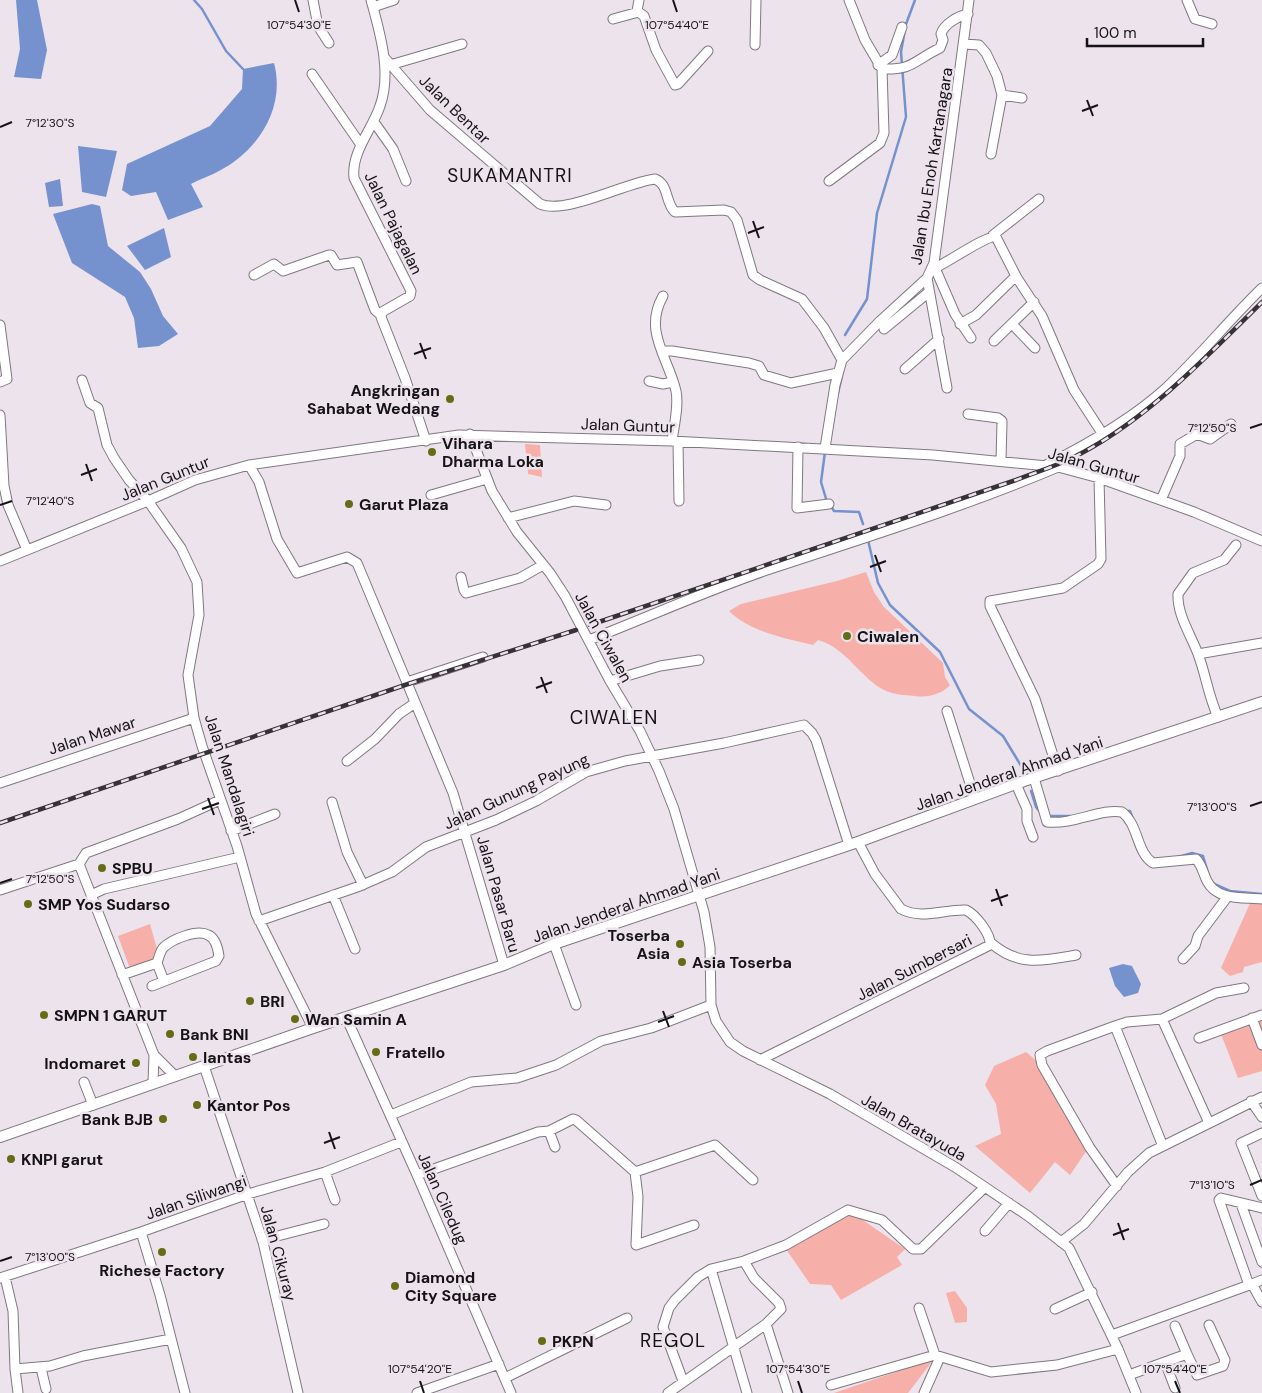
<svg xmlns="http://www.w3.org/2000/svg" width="1262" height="1393" font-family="'DM Sans',sans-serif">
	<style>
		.green { fill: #f6b0a9 }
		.water { fill: #7592cf }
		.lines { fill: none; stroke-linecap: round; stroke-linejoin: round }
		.stream { stroke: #7592cf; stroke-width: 2.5 }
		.minor-casing { stroke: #807881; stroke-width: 11 }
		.major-casing { stroke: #807881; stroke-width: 12 }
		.minor { stroke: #fff; stroke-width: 9 }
		.major { stroke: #fff; stroke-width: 10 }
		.rail-casing { stroke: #363237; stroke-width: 4.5 }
		.rail { stroke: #ede3ed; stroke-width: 2.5; stroke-dasharray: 8; stroke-linecap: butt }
		.ticks { fill: none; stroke: #161317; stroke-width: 2 }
		.poi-dot { fill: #636d15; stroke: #ede3ed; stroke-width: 2 }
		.labels { text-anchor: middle; stroke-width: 5; stroke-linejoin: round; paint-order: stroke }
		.street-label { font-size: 16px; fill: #161317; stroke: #ede3ed }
		.poi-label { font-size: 16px; font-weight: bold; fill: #161317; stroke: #ede3ed; text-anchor: start }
		.quarter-label { font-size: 19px; letter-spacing: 1px; fill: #161317; stroke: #ede3ed }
		.ticks-label { font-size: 12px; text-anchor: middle; fill: #161317; stroke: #ede3ed; stroke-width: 5; stroke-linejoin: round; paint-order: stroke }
	</style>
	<rect width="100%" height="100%" fill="#ede3ed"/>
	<path class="green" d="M 525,444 L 540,445 L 542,477 L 528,474 Z
		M 866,572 L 874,592 L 884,607 L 943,663 L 945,677 L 950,685 C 942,694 928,698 915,696 C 908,695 899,695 892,693 C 863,685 850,649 818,640 L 813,645 C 785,638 750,632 729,611 L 741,604 L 837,581 Z
		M 1251,901 L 1262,903 L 1262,962 L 1244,967 L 1243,972 L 1230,976 L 1221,968 Z
		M 150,924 L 158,952 L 153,960 L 130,969 L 118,936 Z
		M 1262,1019 L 1262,1071 L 1238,1078 L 1221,1034 Z
		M 1026,1052 L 1038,1062 L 1087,1150 L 1070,1175 L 1055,1162 L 1030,1193 L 975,1146 L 1001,1134 L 996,1104 L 985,1085 L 994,1066 Z
		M 851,1212 L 905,1249 L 897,1257 L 902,1265 L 841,1300 L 831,1285 L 810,1284 L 786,1249 Z
		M 955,1291 L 967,1308 L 967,1322 L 955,1323 L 946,1293 Z
		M 934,1359 L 908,1393 L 834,1393 Z"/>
	<path class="water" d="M 16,0 L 37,0 L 47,50 L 41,79 L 14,77 L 20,49 Z
		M 274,63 C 286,108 258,151 219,171 C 210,176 200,179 191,184 L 203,207 L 168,220 L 156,192 L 131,196 L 122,190 L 127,164 L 210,126 L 242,89 L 243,69 Z
		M 78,146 L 117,151 L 106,197 L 82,192 Z
		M 60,179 L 63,206 L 49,207 L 45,183 Z
		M 92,204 L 100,206 L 108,246 L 140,272 L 151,289 L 163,316 L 178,334 L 159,346 L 138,348 L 134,318 L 125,297 L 72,263 L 53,214 Z
		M 164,228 L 171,257 L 145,270 L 127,246 Z
		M 1123,964 L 1132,966 L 1141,984 L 1138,993 L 1124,997 L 1115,986 L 1109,968 Z"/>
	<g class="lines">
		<path class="stream" d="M 194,0 L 202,9 L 226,51 L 243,69
			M 845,335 L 867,299 L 877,213 L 906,117 L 901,52 L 906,24 L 915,0
			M 838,393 L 842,376
			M 825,452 L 821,482 L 827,502
			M 831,506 L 834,511 L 859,512 L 863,524
			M 868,540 L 878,583 L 890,605 L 940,652 L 969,709 L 1003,736 L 1023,769
			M 1031,791 L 1036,807 L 1040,812
			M 1126,811 L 1130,811 L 1133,819
			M 1049,816 L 1071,816
			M 1178,857 L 1192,853 L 1203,856 L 1209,876
			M 1212,883 L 1230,891 L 1262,894"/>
		<g class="minor-casing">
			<path id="minor" d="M 313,0 L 318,26 L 329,43
				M 371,0 C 380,33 392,73 380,106 C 372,130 351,152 354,178 L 411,291 L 410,296 L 382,312 L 381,317 L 405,378 L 426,441
				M 849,0 L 865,40 L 882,69 C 914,70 913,61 940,48 L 943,40 L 941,34 C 944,24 958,16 968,14
				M 1187,0 L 1195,19 L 1212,24
				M 373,7 L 394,0
				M 637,11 L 644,16 L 656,50 L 675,85 L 678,84 L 708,51
				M 613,19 L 635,13 L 637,11 L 639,0
				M 964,44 L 979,45 L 986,53 L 997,76 L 1002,95 L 991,154
				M 755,45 L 756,0
				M 384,57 L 430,110 L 540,204 C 566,215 627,182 655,179 C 669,184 665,203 675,212 L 724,210 L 731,212 L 737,220 L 753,275 L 760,280 L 802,299 L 824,328 L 842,360
				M 390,65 L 462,44
				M 878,65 L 892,55 L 902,27
				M 312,74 L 361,145
				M 1002,95 L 1022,98
				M 374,122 L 393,149 L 406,181
				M 829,181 L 880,143 L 884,133 L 882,69
				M 993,235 L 1039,199
				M 935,268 L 955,314 L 971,338
				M 931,270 C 944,265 988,234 996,237 L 1017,278 L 1042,316 L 1074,390 L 1102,433
				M 254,275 L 274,264 L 283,271 L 329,255 L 331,255 L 337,265 L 357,262 L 375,310 L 381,315
				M 927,278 L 947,388
				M 663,296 C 643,331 668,357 676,391 C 679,406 674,426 672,441
				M 960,324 L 976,315 L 1016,276
				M 1012,324 L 1035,348
				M 0,325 L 7,379 L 0,382
				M 884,329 L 929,292
				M 994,341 L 1034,302
				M 662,351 L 672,351 L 749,363 L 759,366 L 764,375 L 791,383 L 838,373
				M 905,369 L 939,339
				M 82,380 L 90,403 L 98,408 L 107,445 L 114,458 L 129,480 L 148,501 L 181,548 L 197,582 L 199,615 L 188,675 L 194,718 L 202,746 L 237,846 L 256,914 L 313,1028
				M 649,381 L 663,384 L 673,382
				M 968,414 L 998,418 L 1002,421 L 1001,461
				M 0,415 L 4,486 L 8,505 L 27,550
				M 470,434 L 492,491 L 517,532 L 550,573 L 565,596 L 610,681 L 640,731 L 659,771 L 674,809 L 704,912 L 710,947 L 711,1005 L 716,1021 L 730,1042 L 743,1051 L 830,1094 L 955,1167 L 1028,1216 L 1069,1248 L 1118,1349 L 1136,1393
				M 678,442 L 679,501
				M 798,447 L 797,508 L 829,504
				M 825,448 L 835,385 L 842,360 L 880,321 L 927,278 L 934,263 L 969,0
				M 249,465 L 259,482 L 277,539 L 297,573 L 347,557 L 357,563 L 453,793 L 504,965
				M 1046,465 C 1086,445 1133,418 1166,388 C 1200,356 1229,320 1262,288
				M 431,495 L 487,479
				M 1161,500 L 1180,456 L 1180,444 L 1197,434 L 1210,439 L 1231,424
				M 508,518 L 574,501 L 606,505
				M 0,561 L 148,501 L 195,480 L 249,465 L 459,435 L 672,441 L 933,455 L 1058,467 L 1099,478 L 1194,512 L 1262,541
				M 461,577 L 464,590 L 466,593 L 520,578 L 543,565
				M 589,640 C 651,616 712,588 776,567 C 870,536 966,506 1058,467
				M 1198,654 L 1262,643
				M 610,681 L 660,666 L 699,660
				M 407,682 L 483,657
				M 947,711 L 975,799
				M 1218,717 C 1208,695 1206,675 1198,654 C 1191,635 1177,615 1178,594 L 1193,573 L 1224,560 L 1236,545
				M 347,761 L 375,739 L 399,714 L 415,703
				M 1058,771 L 1035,699 L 990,606 L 990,601 L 1063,588 L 1098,564 L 1101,559 L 1099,478
				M 1034,778 L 1047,822 C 1074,825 1101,808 1122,812 C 1139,825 1136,852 1153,863 L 1196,859 C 1202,865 1203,873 1207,881 C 1217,901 1243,897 1262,899
				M 0,783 L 194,718
				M 1016,784 L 1027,809 L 1027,821 L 1033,837
				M 332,802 L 347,852 L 363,885
				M 231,831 L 275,814
				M 79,864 L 154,1055 L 153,1083
				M 79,864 L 86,853 L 178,819 L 220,800
				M 0,890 L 79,864
				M 91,895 L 104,889 L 240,857
				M 333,895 L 355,949
				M 259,921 L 360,886 L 392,872 L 426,847 L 496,820 L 536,801 L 586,772 L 625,761 L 724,743 L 804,725 L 812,733 L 816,740 L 849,845
				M 991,943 C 1019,967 1042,961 1076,955
				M 554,944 L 576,1005
				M 1183,959 L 1195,946 L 1198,936 L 1228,896
				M 157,963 L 164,981
				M 122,975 L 157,963 C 159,957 160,952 163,948 C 172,939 197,929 208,935 C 216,938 218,949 219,956 L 216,961 L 152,986
				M 346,1017 L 417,1175 L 511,1393
				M 1252,1018 L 1262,1045
				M 1162,1019 L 1209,1123
				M 1115,1026 L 1127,1022 L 1162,1019 L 1216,993 L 1244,988
				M 1199,1038 L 1262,1015
				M 154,1055 L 175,1076
				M 760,1060 L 990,945 C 991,934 976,915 966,910 C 944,909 922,920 901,909 L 875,874 L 858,842
				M 204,1066 L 263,1242 L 298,1393
				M 84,1082 L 93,1105
				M 1251,1101 L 1262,1117
				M 391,1115 L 471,1082 L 517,1078 L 556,1065 L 601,1041 L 651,1028 L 711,1005
				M 549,1131 L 573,1119 L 576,1120 L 635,1172 L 638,1197 L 636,1245 L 694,1225
				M 1262,1133 L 1241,1143 L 1262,1196
				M 325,1172 L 335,1200
				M 635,1172 L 715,1145 L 753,1180
				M 417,1175 L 538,1132 L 549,1131 L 555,1147
				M 1117,1186 L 1090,1148 L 1042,1065 L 1040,1055 L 1047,1051 L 1115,1026 L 1162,1144
				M 1241,1204 L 1262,1262
				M 985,1231 L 1009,1203
				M 141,1232 L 160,1295 L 185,1393
				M 262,1240 L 324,1224
				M 1061,1242 L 1084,1224 L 1128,1172 L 1149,1153 L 1262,1097
				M 711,1269 L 747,1393
				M 5,1277 L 13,1311 L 15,1369 L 18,1393
				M 0,1278 L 141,1232 L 248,1194 L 325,1172 L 401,1142
				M 1252,1284 L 1262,1280
				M 1249,1285 L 1219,1200 L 1221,1198 L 1262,1208
				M 919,1308 L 935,1355
				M 1055,1309 L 1092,1292
				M 766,1324 L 788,1393
				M 1175,1326 L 1187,1354
				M 1112,1335 L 1252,1284 L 1262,1302
				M 1165,1362 L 1175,1388
				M 41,1368 L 46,1389
				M 15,1369 L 50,1366 L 83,1356 L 171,1339
				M 1129,1375 L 1187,1354 L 1197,1375 L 1223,1366 L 1225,1360 L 1209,1325
				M 505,1378 L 627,1318
				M 683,1381 L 663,1327 L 669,1308 L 675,1300 L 698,1277 L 711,1269 L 744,1261 L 786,1245 L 848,1210 L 882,1220 L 913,1249 L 921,1249 L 985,1187
				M 831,1385 L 935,1355 L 991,1372 L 1057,1365 L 1118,1349
				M 417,1393 L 499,1364
				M 668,1393 L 766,1324 L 781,1309 L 779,1303 L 754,1278 L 744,1261
				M 924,1393 L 940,1357"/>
		</g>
		<g class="major-casing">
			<path id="major" d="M 0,1137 L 313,1028 L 504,965 L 554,944 L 858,842 L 1024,781 L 1262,702"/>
		</g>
		<use href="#minor" class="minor"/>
		<use href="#major" class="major"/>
		<g class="rail-casing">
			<path id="rail" d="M 590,625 L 1016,480 C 1034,473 1053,467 1070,459 C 1143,424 1205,358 1262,302
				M 0,823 L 408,684 L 576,630"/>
		</g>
		<use href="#rail" class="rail"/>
	</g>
	<path class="ticks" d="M 295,0 L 299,12M 673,0 L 677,12M 1087,100 L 1093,116M 1082,111 L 1098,105M 0,127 L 12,122M 753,221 L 759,238M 748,233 L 764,227M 420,343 L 426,359M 414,354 L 431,348M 1250,428 L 1262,424M 86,464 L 92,481M 81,475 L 97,469M 0,505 L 12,501M 875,555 L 881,572M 870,567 L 886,561M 541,677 L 547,693M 536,688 L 552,682M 208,798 L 214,815M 1250,806 L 1262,802M 202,809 L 219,803M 0,883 L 12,879M 996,889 L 1002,906M 991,901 L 1008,895M 663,1011 L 669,1027M 658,1022 L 674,1016M 329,1132 L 335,1149M 324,1143 L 340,1137M 1250,1185 L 1262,1180M 1118,1223 L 1124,1240M 1113,1235 L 1129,1229M 0,1261 L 12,1257M 420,1381 L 424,1393M 798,1381 L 802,1393M 1175,1381 L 1180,1393"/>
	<g class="poi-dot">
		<circle cx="450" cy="399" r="5"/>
		<circle cx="432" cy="452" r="5"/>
		<circle cx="349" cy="504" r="5"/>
		<circle cx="847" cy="636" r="5"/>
		<circle cx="102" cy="868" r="5"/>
		<circle cx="28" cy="904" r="5"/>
		<circle cx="680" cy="944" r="5"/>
		<circle cx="682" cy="962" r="5"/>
		<circle cx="250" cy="1001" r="5"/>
		<circle cx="44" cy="1015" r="5"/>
		<circle cx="295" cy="1019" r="5"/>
		<circle cx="170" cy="1034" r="5"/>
		<circle cx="376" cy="1052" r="5"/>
		<circle cx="193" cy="1057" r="5"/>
		<circle cx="136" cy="1063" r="5"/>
		<circle cx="197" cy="1105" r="5"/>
		<circle cx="163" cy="1119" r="5"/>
		<circle cx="11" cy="1159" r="5"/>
		<circle cx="162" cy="1252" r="5"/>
		<circle cx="395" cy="1286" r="5"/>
		<circle cx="542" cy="1341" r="5"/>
	</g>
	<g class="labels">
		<g class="street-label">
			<text transform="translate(455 109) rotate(44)" y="6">Jalan Bentar</text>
			<text transform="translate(931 166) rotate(-81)" y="6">Jalan Ibu Enoh Kartanagara</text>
			<text transform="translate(394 223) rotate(64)" y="6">Jalan Pajagalan</text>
			<text transform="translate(628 425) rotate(2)" y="6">Jalan Guntur</text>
			<text transform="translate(1094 465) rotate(16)" y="6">Jalan Guntur</text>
			<text transform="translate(165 478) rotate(-22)" y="6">Jalan Guntur</text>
			<text transform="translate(604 637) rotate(61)" y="6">Jalan Ciwalen</text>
			<text transform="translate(92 735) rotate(-18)" y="6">Jalan Mawar</text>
			<text transform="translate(1009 773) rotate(-19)" y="6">Jalan Jenderal Ahmad Yani</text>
			<text transform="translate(230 775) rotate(72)" y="6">Jalan Mandalagiri</text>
			<text transform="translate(516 791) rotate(-25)" y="6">Jalan Gunung Payung</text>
			<text transform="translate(499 894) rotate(74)" y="6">Jalan Pasar Baru</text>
			<text transform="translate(626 905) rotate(-19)" y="6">Jalan Jenderal Ahmad Yani</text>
			<text transform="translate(914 967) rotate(-27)" y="6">Jalan Sumbersari</text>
			<text transform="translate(914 1127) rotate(30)" y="6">Jalan Bratayuda</text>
			<text transform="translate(196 1197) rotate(-19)" y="6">Jalan Siliwangi</text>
			<text transform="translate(443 1198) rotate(66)" y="6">Jalan Ciledug</text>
			<text transform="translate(279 1253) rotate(75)" y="6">Jalan Cikuray</text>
		</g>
		<g class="poi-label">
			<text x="440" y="396" text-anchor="end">Angkringan<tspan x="440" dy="18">Sahabat Wedang</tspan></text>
			<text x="442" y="449">Vihara<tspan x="442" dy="18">Dharma Loka</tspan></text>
			<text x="359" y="510">Garut Plaza</text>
			<text x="857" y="642">Ciwalen</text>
			<text x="112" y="874">SPBU</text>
			<text x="38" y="910">SMP Yos Sudarso</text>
			<text x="670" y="941" text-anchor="end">Toserba<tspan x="670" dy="18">Asia</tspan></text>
			<text x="692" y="968">Asia Toserba</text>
			<text x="260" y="1007">BRI</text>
			<text x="54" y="1021">SMPN 1 GARUT</text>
			<text x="305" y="1025">Wan Samin A</text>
			<text x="180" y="1040">Bank BNI</text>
			<text x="386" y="1058">Fratello</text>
			<text x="203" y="1063">lantas</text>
			<text x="126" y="1069" text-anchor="end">Indomaret</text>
			<text x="207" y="1111">Kantor Pos</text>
			<text x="153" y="1125" text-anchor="end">Bank BJB</text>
			<text x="21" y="1165">KNPI garut</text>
			<text x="162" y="1276" text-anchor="middle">Richese Factory</text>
			<text x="405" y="1283">Diamond<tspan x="405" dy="18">City Square</tspan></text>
			<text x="552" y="1347">PKPN</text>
		</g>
		<g class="quarter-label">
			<text x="510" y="182">SUKAMANTRI</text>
			<text x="614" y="724">CIWALEN</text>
			<text x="673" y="1347">REGOL</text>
		</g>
	</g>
	<g class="ticks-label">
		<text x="299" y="29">107°54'30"E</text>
		<text x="677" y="29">107°54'40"E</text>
		<text x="50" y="127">7°12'30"S</text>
		<text x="1212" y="432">7°12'50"S</text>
		<text x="50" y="505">7°12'40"S</text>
		<text x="1212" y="811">7°13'00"S</text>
		<text x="50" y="883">7°12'50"S</text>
		<text x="1212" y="1189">7°13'10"S</text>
		<text x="50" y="1261">7°13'00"S</text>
		<text x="420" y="1373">107°54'20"E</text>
		<text x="798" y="1373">107°54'30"E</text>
		<text x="1175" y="1373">107°54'40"E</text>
	</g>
	<path d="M1087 38v8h116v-8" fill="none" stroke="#161317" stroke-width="2.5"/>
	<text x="1094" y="38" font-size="15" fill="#161317" stroke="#ede3ed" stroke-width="4" paint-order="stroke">100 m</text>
</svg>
